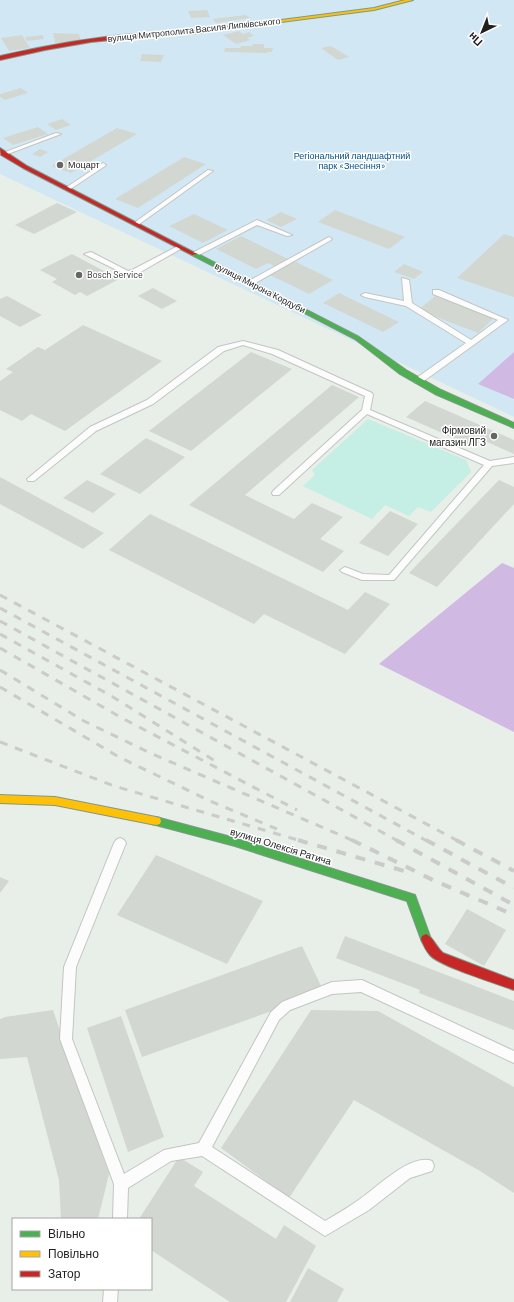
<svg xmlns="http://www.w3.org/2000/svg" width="514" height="1302" font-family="Barlow,sans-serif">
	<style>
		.grass { fill: #c5eee5 }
		.park { fill: #d1e8f4 }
		.water { fill: #d0bae3 }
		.building { fill: #d2d7d1 }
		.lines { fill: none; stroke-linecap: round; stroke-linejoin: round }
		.lane-casing { stroke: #c2c5c2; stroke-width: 2 }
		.fast-casing { stroke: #7e9989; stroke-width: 2 }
		.slow-casing { stroke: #7e9989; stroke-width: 2 }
		.jam-casing { stroke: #7e9989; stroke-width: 2 }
		.lane { fill: #fcfcfc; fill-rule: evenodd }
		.fast { fill: #4caf50; fill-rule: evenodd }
		.slow { fill: #ffc107; fill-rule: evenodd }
		.jam { fill: #c62828; fill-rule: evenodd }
		.rail-far1 { stroke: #cacbca; stroke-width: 3; stroke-dasharray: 8 8; stroke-linecap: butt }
		.rail { stroke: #cacbca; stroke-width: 4; stroke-dasharray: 10 10; stroke-linecap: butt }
		.poi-dot { fill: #656765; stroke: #fff; stroke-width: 1.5 }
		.labels { text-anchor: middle; stroke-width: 3; stroke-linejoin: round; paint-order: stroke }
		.far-street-label { font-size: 9px; fill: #1f1f1f; stroke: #fff }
		.far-park-label { font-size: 9px; fill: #054f86; stroke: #fff }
		.far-poi-label { font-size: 9px; fill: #1f1f1f; stroke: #fff; text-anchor: start }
		.poi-label { font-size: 10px; fill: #1f1f1f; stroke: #fff; text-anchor: end }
		.street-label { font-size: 10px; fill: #1f1f1f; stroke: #fff }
	</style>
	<rect width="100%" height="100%" fill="#e8eee8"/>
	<path class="grass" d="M 368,419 L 466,460 L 471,472 L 431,512 L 418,507 L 409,516 L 385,505 L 372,519 L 303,486 L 315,475 L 312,470 Z"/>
	<path class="park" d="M 0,0 L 514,0 L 514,417 L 0,174 Z"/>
	<path class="water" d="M 514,352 L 514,399 L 478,384 Z
		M 502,563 L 514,568 L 514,732 L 379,664 Z"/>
	<path class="building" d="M 207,10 L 210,17 L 191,18 L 188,11 Z
		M 246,15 L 250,18 L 216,23 L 213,19 Z
		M 239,31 L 243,34 L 249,32 L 254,36 L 247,38 L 251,40 L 236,44 L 223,35 Z
		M 53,33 L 79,34 L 81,41 L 55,43 Z
		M 22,35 L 30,48 L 9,51 L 1,38 Z
		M 43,35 L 44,39 L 27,41 L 25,37 Z
		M 253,44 L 264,44 L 264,48 L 273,48 L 272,52 L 267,52 L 267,53 L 224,52 L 225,48 L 240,48 L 241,46 L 252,46 Z
		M 331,46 L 341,52 L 349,57 L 338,60 L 321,48 Z
		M 142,54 L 164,55 L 161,62 L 140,61 Z
		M 21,88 L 28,93 L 5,100 L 0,97 L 0,94 Z
		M 62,119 L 71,125 L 56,130 L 47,124 Z
		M 38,127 L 48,134 L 13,145 L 3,138 Z
		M 117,128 L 137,134 L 71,173 L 51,166 Z
		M 40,149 L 48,152 L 40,157 L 32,154 Z
		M 184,157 L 206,164 L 138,208 L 115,199 Z
		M 57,203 L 77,212 L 34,234 L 15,225 Z
		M 335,210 L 405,237 L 389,249 L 318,222 Z
		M 281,212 L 297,219 L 281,227 L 266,220 Z
		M 194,214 L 228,230 L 203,243 L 169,226 Z
		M 504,234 L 514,237 L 514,297 L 457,278 Z
		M 241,236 L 288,259 L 274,266 L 268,263 L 256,269 L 216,249 Z
		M 72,254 L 119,279 L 87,296 L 80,292 L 75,295 L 52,282 L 57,279 L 40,270 Z
		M 294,261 L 333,280 L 309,294 L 270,275 Z
		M 404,264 L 423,272 L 414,279 L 394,272 Z
		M 153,288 L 177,301 L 162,309 L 138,296 Z
		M 339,293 L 399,322 L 383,332 L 323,303 Z
		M 7,296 L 42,315 L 20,327 L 0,316 L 0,299 Z
		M 435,296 L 494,318 L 478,333 L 418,310 Z
		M 83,325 L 162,361 L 65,431 L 31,414 L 22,421 L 0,410 L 0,381 L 13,372 L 6,369 L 38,347 L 45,350 Z
		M 251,352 L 292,369 L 191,451 L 149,431 Z
		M 332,385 L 359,397 L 245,495 L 294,519 L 312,503 L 343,517 L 320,539 L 344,551 L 323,572 L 189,505 Z
		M 425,401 L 514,440 L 514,454 L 476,437 L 467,444 L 406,417 Z
		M 146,438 L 185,457 L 140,494 L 100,474 Z
		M 0,477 L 104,533 L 83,549 L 0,504 Z
		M 87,480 L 116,494 L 93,513 L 63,498 Z
		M 499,480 L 514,487 L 514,504 L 437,587 L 409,573 Z
		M 390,511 L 418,524 L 388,556 L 359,543 Z
		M 150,514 L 348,610 L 365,592 L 390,604 L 345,654 L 264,614 L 254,624 L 109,550 Z
		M 156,855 L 263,901 L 227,964 L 117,915 Z
		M 0,877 L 9,881 L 0,893 Z
		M 467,909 L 506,930 L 484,966 L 445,944 Z
		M 345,936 L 514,1001 L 514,1030 L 419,993 L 420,990 L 336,958 Z
		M 302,946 L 323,990 L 286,1006 L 142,1057 L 125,1010 Z
		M 53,1010 L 109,1174 L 98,1219 L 61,1219 L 59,1180 L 27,1057 L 0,1059 L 0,1019 L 5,1017 Z
		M 311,1010 L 378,1011 L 514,1087 L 514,1193 L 480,1171 L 354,1100 L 289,1198 L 221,1148 Z
		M 121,1016 L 164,1137 L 128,1152 L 87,1028 Z
		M 179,1157 L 203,1172 L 194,1186 L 276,1239 L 284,1225 L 316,1246 L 286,1302 L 230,1302 L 151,1250 L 151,1219 L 139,1219 Z
		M 308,1268 L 344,1289 L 337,1302 L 290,1302 Z"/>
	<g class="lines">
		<g class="lane-casing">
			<path id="lane" d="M 56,133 L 61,134 L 5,155 L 0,154 Z
				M 103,163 L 106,165 L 105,166 L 69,190 L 64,189 Z
				M 208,170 L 213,171 L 138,225 L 134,225 L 134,223 Z
				M 257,220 L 292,235 L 287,236 L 257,225 L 197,256 L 190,254 Z
				M 329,237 L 332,239 L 331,240 L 252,285 L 245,283 Z
				M 178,246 L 184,247 L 137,274 L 127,275 L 84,254 L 91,252 L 128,271 L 132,270 Z
				M 402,278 L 409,280 L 412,303 L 471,340 L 498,320 L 433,294 L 433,290 L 439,290 L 508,320 L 421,383 L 415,383 L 415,379 L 466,343 L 406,306 L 365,297 L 361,295 L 365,293 L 404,301 Z
				M 243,341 L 278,350 L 372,393 L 373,395 L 370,410 L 490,461 L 514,457 L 514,463 L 492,466 L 394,580 L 362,580 L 342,572 L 340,570 L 345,567 L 363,574 L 389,575 L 484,465 L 367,414 L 279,495 L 273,495 L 272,493 L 273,491 L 362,410 L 365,396 L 272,354 L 243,345 L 224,351 L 153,404 L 96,431 L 34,481 L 28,481 L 27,479 L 90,427 L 147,400 L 218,347 Z
				M 120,838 L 124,840 L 126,843 L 76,967 L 72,1039 L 124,1174 L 164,1150 L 199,1143 L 271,1012 L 282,1002 L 332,982 L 362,980 L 514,1051 L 514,1063 L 361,992 L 332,994 L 290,1010 L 279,1020 L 212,1147 L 325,1221 C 337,1214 349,1207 360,1199 C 376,1188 411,1153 432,1161 L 434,1166 L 432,1171 L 410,1178 L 369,1210 L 325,1236 L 202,1156 L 171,1161 L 128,1188 L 127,1219 L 113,1219 L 114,1184 L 60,1039 L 64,967 L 114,843 L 116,840 Z
				M 104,1289 L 118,1289 L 117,1302 L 103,1302 Z"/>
		</g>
		<g class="fast-casing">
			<path id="fast" d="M 192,253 L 196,253 L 359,337 L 406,370 L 441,390 L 514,423 L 514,428 L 435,394 L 400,374 L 355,339 L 192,255 Z
				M 156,817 L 235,838 L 415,895 L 431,939 L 430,942 L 426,944 L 422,942 L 407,901 L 235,846 L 152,824 L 151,821 L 152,818 Z"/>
		</g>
		<g class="slow-casing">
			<path id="slow" d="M 405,0 L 413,0 L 374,10 L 196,33 L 194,32 L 196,31 L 374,8 Z
				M 0,795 L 55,797 L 156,817 L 160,818 L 161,821 L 160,824 L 156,825 L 55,805 L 0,803 Z"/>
		</g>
		<g class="jam-casing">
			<path id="jam" d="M 196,31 L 198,31 L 198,33 L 131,38 L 91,42 L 45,50 L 0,60 L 0,56 C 43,46 88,38 132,34 C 153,33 175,33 196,31 Z
				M 0,148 L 27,166 L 197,254 L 192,255 L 23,168 L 1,155 Z
				M 426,934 C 433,937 436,947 443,953 L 514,980 L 514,990 C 498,984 439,966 430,955 C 426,951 423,944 421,939 L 422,936 Z"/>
		</g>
		<use href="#lane" class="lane"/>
		<use href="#fast" class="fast"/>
		<use href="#slow" class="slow"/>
		<use href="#jam" class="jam"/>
		<path class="rail-far1" d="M 0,595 L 458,841
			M 0,608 L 427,841
			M 0,621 L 398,841
			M 0,634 L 113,697 L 215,761
			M 0,648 L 122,718 L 297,810
			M 0,670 L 84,721 L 150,753 L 354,841
			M 0,687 L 119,757 L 210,801 L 277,829
			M 0,742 L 114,786 L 301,841"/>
		<path class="rail" d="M 298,840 L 411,873
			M 352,840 L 435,881 L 514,915
			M 396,840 L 514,905
			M 426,840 L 514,888
			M 456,840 L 514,871"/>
	</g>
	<g class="poi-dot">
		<circle cx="60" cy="165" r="4"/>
		<circle cx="79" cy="275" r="4"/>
		<circle cx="494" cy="436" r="4"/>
	</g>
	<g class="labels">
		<g class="far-street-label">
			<text transform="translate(194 30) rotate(-6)" y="3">вулиця Митрополита Василя Липківського</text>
			<text transform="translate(260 288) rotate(27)" y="3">вулиця Мирона Кордуби</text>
		</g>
		<g class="far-park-label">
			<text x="352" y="159">Регіональний ландшафтний<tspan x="352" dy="10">парк «Знесіння»</tspan></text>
		</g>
		<g class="far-poi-label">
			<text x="68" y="168">Моцарт</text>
			<text x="87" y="278">Bosch Service</text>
		</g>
		<g class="poi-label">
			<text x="486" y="434">Фірмовий<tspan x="486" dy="12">магазин ЛГЗ</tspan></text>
		</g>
		<g class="street-label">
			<text transform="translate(281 846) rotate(17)" y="4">вулиця Олексія Ратича</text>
		</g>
	</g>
	<rect x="12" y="1218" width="140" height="72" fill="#ffffff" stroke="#a5a5a5"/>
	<rect x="20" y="1231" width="20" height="6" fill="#4caf50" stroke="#a5a5a5"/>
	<text x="48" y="1238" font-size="12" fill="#1f1f1f">Вільно</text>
	<rect x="20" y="1251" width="20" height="6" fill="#ffc107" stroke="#a5a5a5"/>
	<text x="48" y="1258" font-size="12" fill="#1f1f1f">Повільно</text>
	<rect x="20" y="1271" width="20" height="6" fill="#c62828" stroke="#a5a5a5"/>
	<text x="48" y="1278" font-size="12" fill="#1f1f1f">Затор</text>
	<g transform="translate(482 32) rotate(223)" stroke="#ffffff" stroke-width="3" paint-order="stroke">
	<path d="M0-3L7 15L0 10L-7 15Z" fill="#1f1f1f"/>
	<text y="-6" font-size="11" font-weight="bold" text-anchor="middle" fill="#1f1f1f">Пн</text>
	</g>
</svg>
